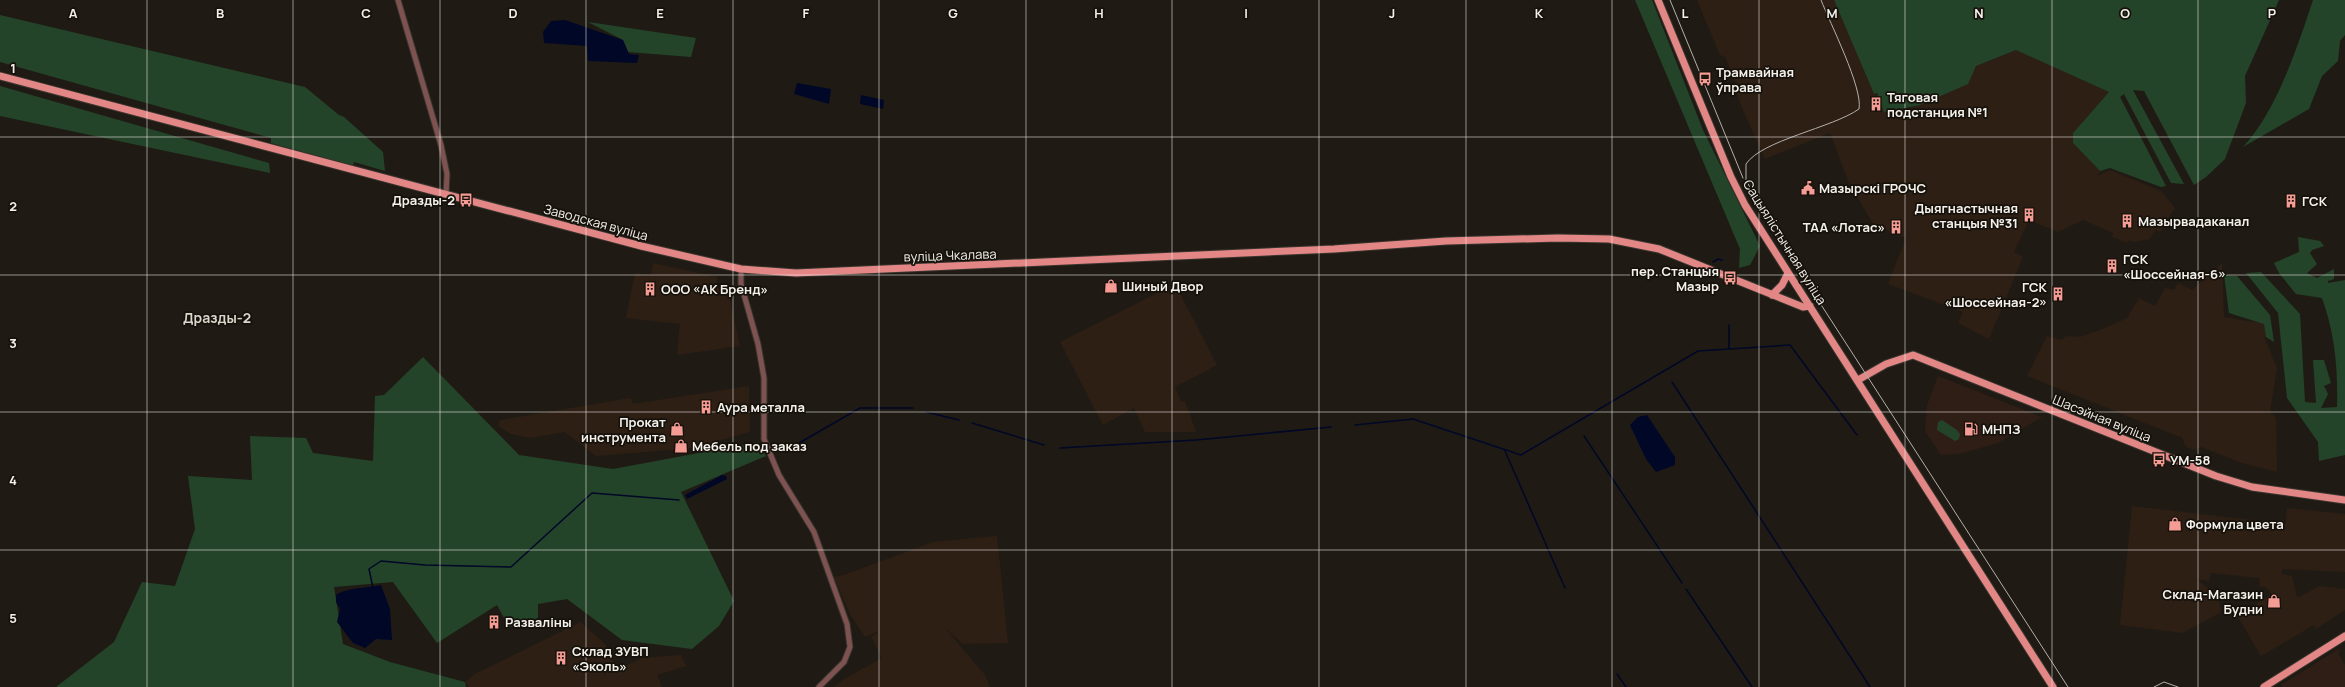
<svg xmlns="http://www.w3.org/2000/svg" width="2345" height="687" font-family="Manrope,sans-serif">
	<style>
		.commercial { fill: #2f1e16 }
		.industrial { fill: #2e1f15 }
		.green { fill: #244429 }
		.water { fill: #000727 }
		.lines { fill: none; stroke-linecap: round; stroke-linejoin: round }
		.stream { stroke: #000727; stroke-width: 1.5 }
		.minor-casing { stroke: #39352e; stroke-width: 7 }
		.major-casing { stroke: #39352e; stroke-width: 9 }
		.minor { stroke: #7d5251; stroke-width: 5 }
		.major { stroke: #e28786; stroke-width: 7 }
		.tram { stroke: #b3b0ab; stroke-width: 1 }
		.grid { fill: none; stroke: #f4f1ec; stroke-width: 1; stroke-opacity: 0.55 }
		.labels { text-anchor: middle; stroke-width: 3.5; stroke-linejoin: round; paint-order: stroke }
		.poi-label { font-size: 13px; font-weight: bold; fill: #f4f1ec; stroke: #16120b; text-anchor: start }
		.street-label { font-size: 13px; fill: #f4f1ec; stroke: #16120b }
		.neighbourhood-label { font-size: 14px; font-weight: bold; fill: #dbd5cb; stroke: #16120b }
		.grid-label { font-size: 13px; text-anchor: middle; font-weight: bold; fill: #f4f1ec; stroke: #16120b; stroke-width: 3.5; stroke-linejoin: round; paint-order: stroke }
	</style>
	<rect width="100%" height="100%" fill="#1f1b14"/>
	<path class="commercial" d="M 1938,376 L 2042,417 L 1998,443 L 1959,454 L 1941,455 L 1925,431 L 1927,405 Z
		M 2340,648 L 2339,655 L 2345,665 L 2345,687 L 2283,687 L 2281,685 Z"/>
	<path class="industrial" d="M 1697,0 L 1834,0 L 1874,94 L 1920,105 L 1967,84 L 1976,66 L 2016,50 L 2109,92 L 2073,133 L 2073,143 L 2100,171 L 2098,176 L 2110,170 L 2161,191 L 2175,208 L 2160,232 L 2155,230 L 2150,239 L 2133,242 L 2129,240 L 2127,243 L 2112,237 L 2113,233 L 2083,220 L 2058,232 L 2029,220 L 2014,252 L 2023,257 L 1989,339 L 1958,323 L 1963,312 L 1888,284 L 1906,238 L 1886,230 L 1876,229 L 1848,181 L 1830,133 L 1765,159 L 1742,108 L 1737,94 L 1738,88 L 1725,57 L 1720,55 Z
		M 653,263 L 717,277 L 716,288 L 728,291 L 740,346 L 677,355 L 680,324 L 626,318 L 635,273 L 651,275 Z
		M 2222,263 L 2224,317 L 2253,322 L 2265,320 L 2268,324 L 2265,339 L 2277,368 L 2270,412 L 2276,418 L 2277,472 L 2242,463 L 2201,447 L 2195,450 L 2186,447 L 2181,436 L 2180,437 L 2027,376 L 2047,336 L 2062,340 L 2066,336 L 2080,337 L 2105,328 L 2127,318 L 2139,298 L 2155,306 L 2165,288 L 2174,290 L 2178,283 L 2192,290 Z
		M 1175,284 L 1217,365 L 1175,387 L 1181,402 L 1185,401 L 1196,432 L 1145,432 L 1134,408 L 1103,425 L 1060,342 Z
		M 749,386 L 750,432 L 692,448 L 596,456 L 565,432 L 530,438 L 511,434 L 498,426 L 500,420 L 630,398 L 633,404 Z
		M 2132,506 L 2286,524 L 2287,508 L 2345,514 L 2345,572 L 2282,569 L 2282,574 L 2292,576 L 2297,598 L 2320,586 L 2345,589 L 2345,610 L 2316,629 L 2314,625 L 2261,656 L 2235,612 L 2247,610 L 2272,594 L 2265,587 L 2259,586 L 2260,578 L 2211,573 L 2209,581 L 2196,579 L 2218,596 L 2221,612 L 2214,616 L 2183,633 L 2120,625 Z
		M 997,536 L 1008,643 L 963,644 L 944,627 L 985,675 L 990,687 L 834,687 L 844,679 L 882,658 L 871,637 L 879,631 L 865,637 L 850,614 L 834,577 L 844,575 L 933,542 Z
		M 581,622 L 606,645 L 616,670 L 642,658 L 681,655 L 686,666 L 657,675 L 662,687 L 469,687 L 465,682 L 475,674 Z"/>
	<path class="green" d="M 1635,0 L 1652,0 L 1703,130 L 1760,246 L 1750,265 L 1739,268 L 1740,249 Z
		M 1834,0 L 2279,0 L 2245,76 L 2246,103 L 2225,159 L 2206,177 L 2194,185 L 2144,91 L 2133,90 L 2184,184 L 2171,183 L 2124,94 L 2120,97 L 2166,186 L 2161,187 L 2110,168 L 2100,171 L 2073,143 L 2073,133 L 2109,92 L 2016,50 L 1976,66 L 1968,84 L 1920,105 L 1884,112 L 1877,93 L 1874,94 Z
		M 2313,0 L 2345,0 L 2345,35 L 2340,41 L 2338,61 L 2322,76 L 2309,109 L 2243,147 C 2277,110 2297,48 2313,0 Z
		M 0,15 L 305,87 L 339,115 L 344,117 L 383,152 L 385,171 L 354,162 L 353,166 L 271,143 L 271,138 L 0,62 Z
		M 588,22 L 696,38 L 691,57 L 628,52 L 623,40 Z
		M 0,86 L 269,163 L 270,173 L 0,116 Z
		M 2298,237 L 2320,241 L 2324,246 L 2312,250 L 2310,253 L 2317,264 L 2307,273 L 2317,278 L 2334,269 L 2334,279 L 2328,281 L 2328,283 L 2345,280 L 2345,455 L 2319,461 L 2318,442 L 2287,398 L 2278,313 L 2246,273 L 2261,272 L 2300,314 L 2305,402 L 2316,403 L 2313,360 L 2324,360 L 2331,383 L 2324,386 L 2328,394 L 2321,408 L 2337,407 C 2338,369 2335,334 2322,298 L 2296,294 L 2279,273 L 2274,263 L 2299,252 Z
		M 2224,275 L 2237,276 L 2270,315 L 2274,342 L 2266,337 L 2264,324 L 2229,313 Z
		M 423,357 L 519,455 L 613,469 L 758,442 L 766,456 L 681,492 L 734,601 L 719,626 L 692,649 L 622,640 L 567,599 L 538,604 L 538,618 L 509,627 L 497,605 L 437,643 L 393,582 L 334,587 L 343,644 L 390,662 L 465,682 L 466,687 L 56,687 L 114,642 L 142,582 L 175,586 L 195,529 L 188,476 L 252,480 L 250,436 L 306,438 L 313,453 L 373,461 L 375,396 L 384,395 Z
		M 1942,420 L 1957,430 L 1960,434 L 1959,439 L 1955,441 L 1937,430 L 1938,422 Z"/>
	<path class="water" d="M 565,20 L 623,40 L 629,54 L 639,55 L 637,63 L 588,61 L 587,46 L 544,43 L 543,32 L 551,21 Z
		M 797,83 L 831,89 L 829,104 L 794,94 Z
		M 861,95 L 884,100 L 883,109 L 860,104 Z
		M 1647,415 L 1675,457 L 1675,465 L 1656,472 L 1646,459 L 1630,425 L 1638,417 Z
		M 722,475 L 726,476 L 727,479 L 687,499 L 685,495 Z
		M 381,585 L 390,609 L 392,640 L 376,639 L 365,648 L 353,643 L 337,622 L 340,609 L 336,602 L 336,595 C 345,588 368,588 381,585 Z"/>
	<g class="lines">
		<path class="stream" d="M 1713,262 L 1718,259 L 1722,260
			M 1729,349 L 1729,325
			M 1672,382 L 1870,687
			M 926,412 L 959,420
			M 972,423 L 1044,445
			M 1355,425 L 1413,419 L 1521,455 L 1698,351 L 1790,345 L 1857,435
			M 1584,436 L 1682,583
			M 1060,448 L 1196,440 L 1331,427
			M 775,450 L 787,450 L 860,408 L 913,408
			M 1505,451 L 1565,588
			M 373,588 L 369,569 L 381,561 L 425,565 L 511,567 L 592,493 L 679,500
			M 1686,589 L 1752,687
			M 1617,674 L 1626,687"/>
		<g class="minor-casing">
			<path id="minor" d="M 398,0 L 441,145 L 447,174 L 446,194
				M 741,269 L 741,284 L 758,344 L 764,378 L 764,439 L 779,475 L 814,532 L 847,624 L 850,647 L 844,662 L 819,687"/>
		</g>
		<g class="major-casing">
			<path id="major" d="M 1658,0 L 1731,177 L 1745,205 L 2053,687
				M 0,76 L 641,246 L 741,269 L 796,273 L 1334,249 L 1446,241 L 1558,238 L 1609,239 L 1659,249 L 1803,307 L 1810,306
				M 1772,295 L 1782,285 L 1788,273
				M 1858,380 L 1886,364 L 1913,355 L 2216,476 L 2252,487 L 2345,500
				M 2264,687 L 2345,636"/>
		</g>
		<use href="#minor" class="minor"/>
		<use href="#major" class="major"/>
		<path class="tram" d="M 1670,0 L 1743,178
			M 1821,0 C 1830,23 1863,88 1859,109 C 1832,128 1762,140 1746,164 L 1746,180 L 1776,235 L 2068,687
			M 2154,687 L 2164,682 L 2178,687"/>
	</g>
	<path class="grid" d="M 147,0 L 147,687M 293,0 L 293,687M 440,0 L 440,687M 586,0 L 586,687M 733,0 L 733,687M 879,0 L 879,687M 1026,0 L 1026,687M 1172,0 L 1172,687M 1319,0 L 1319,687M 1466,0 L 1466,687M 1612,0 L 1612,687M 1759,0 L 1759,687M 1905,0 L 1905,687M 2052,0 L 2052,687M 2198,0 L 2198,687M 0,137 L 2345,137M 0,275 L 2345,275M 0,412 L 2345,412M 0,550 L 2345,550"/>
	<defs>
		<g id="bus-bare" transform="scale(1.08)"><path d="M-5-6H5V4H4V6H2V4H-2V6H-4V4H-5ZM-3.5-4V0h7V-4ZM-3.5 1.2v1.5H-2V1.2ZM2 1.2v1.5H3.5V1.2Z" fill="#f59c94" stroke="#16120b" stroke-width="2.5" paint-order="stroke"/></g>
		<g id="building-bare" transform="scale(1.08)"><path d="M-4-6H4V6H1V3H-1V6H-4ZM-2.5-4.3h1.7v1.8h-1.7ZM.8-4.3h1.7v1.8H.8ZM-2.5-1h1.7V.8h-1.7ZM.8-1h1.7V.8H.8Z" fill="#f59c94" stroke="#16120b" stroke-width="2.5" paint-order="stroke"/></g>
		<g id="civic-bare" transform="scale(1.08)"><path d="M-.6-6.5H3V-4.5H.6V-3L4-1V1h2V6H-6V1h2V-1L-.6-3ZM-1.2 2.5V6h2.4V2.5Z" fill="#f59c94" stroke="#16120b" stroke-width="2.5" paint-order="stroke"/></g>
		<g id="shop-bare" transform="scale(1.08)"><path d="M-5-2.5h2.3a2.7 3.5 0 0 1 5.4 0H5L5.5 6h-11ZM-1.5-2.5h3a1.5 2.3 0 0 0-3 0Z" fill="#f59c94" stroke="#16120b" stroke-width="2.5" paint-order="stroke"/></g>
		<g id="fuel-bare" transform="scale(1.08)"><path d="M-5.5-6h7V0h2V4h1.3V-2.5L3-4.5l.8-.8L6-3V5H2.5V1h-1V6h-7ZM-4.2-4.7v3.2H.2V-4.7Z" fill="#f59c94" stroke="#16120b" stroke-width="2.5" paint-order="stroke"/></g>
	</defs>
	<g fill-rule="evenodd">
		<use href="#bus-bare" x="1705" y="79"/>
		<use href="#building-bare" x="1876" y="104"/>
		<use href="#civic-bare" x="1808" y="188"/>
		<use href="#bus-bare" x="466" y="200"/>
		<use href="#building-bare" x="2291" y="201"/>
		<use href="#building-bare" x="2029" y="215"/>
		<use href="#building-bare" x="2127" y="221"/>
		<use href="#building-bare" x="1896" y="227"/>
		<use href="#building-bare" x="2112" y="266"/>
		<use href="#bus-bare" x="1730" y="278"/>
		<use href="#shop-bare" x="1111" y="286"/>
		<use href="#building-bare" x="650" y="289"/>
		<use href="#building-bare" x="2058" y="294"/>
		<use href="#building-bare" x="706" y="407"/>
		<use href="#shop-bare" x="677" y="429"/>
		<use href="#fuel-bare" x="1971" y="429"/>
		<use href="#shop-bare" x="681" y="446"/>
		<use href="#bus-bare" x="2159" y="460"/>
		<use href="#shop-bare" x="2175" y="524"/>
		<use href="#shop-bare" x="2274" y="601"/>
		<use href="#building-bare" x="494" y="622"/>
		<use href="#building-bare" x="561" y="658"/>
	</g>
	<g class="labels">
		<g class="poi-label">
			<text x="1716" y="77">Трамвайная<tspan x="1716" dy="15">ўправа</tspan></text>
			<text x="1887" y="102">Тяговая<tspan x="1887" dy="15">подстанция №1</tspan></text>
			<text x="1819" y="193">Мазырскі ГРОЧС</text>
			<text x="455" y="205" text-anchor="end">Дразды-2</text>
			<text x="2302" y="206">ГСК</text>
			<text x="2018" y="213" text-anchor="end">Дыягнастычная<tspan x="2018" dy="15">станцыя №31</tspan></text>
			<text x="2138" y="226">Мазырвадаканал</text>
			<text x="1885" y="232" text-anchor="end">ТАА «Лотас»</text>
			<text x="2123" y="264">ГСК<tspan x="2123" dy="15">«Шоссейная-6»</tspan></text>
			<text x="1719" y="276" text-anchor="end">пер. Станцыя<tspan x="1719" dy="15">Мазыр</tspan></text>
			<text x="1122" y="291">Шиный Двор</text>
			<text x="2047" y="292" text-anchor="end">ГСК<tspan x="2047" dy="15">«Шоссейная-2»</tspan></text>
			<text x="661" y="294">ООО «АК Бренд»</text>
			<text x="717" y="412">Аура металла</text>
			<text x="666" y="427" text-anchor="end">Прокат<tspan x="666" dy="15">инструмента</tspan></text>
			<text x="1982" y="434">МНПЗ</text>
			<text x="692" y="451">Мебель под заказ</text>
			<text x="2170" y="465">УМ-58</text>
			<text x="2186" y="529">Формула цвета</text>
			<text x="2263" y="599" text-anchor="end">Склад-Магазин<tspan x="2263" dy="15">Будни</tspan></text>
			<text x="505" y="627">Разваліны</text>
			<text x="572" y="656">Склад ЗУВП<tspan x="572" dy="15">«Эколь»</tspan></text>
		</g>
		<g class="street-label">
			<text transform="translate(596 222) rotate(15)" y="5">Заводская вуліца</text>
			<text transform="translate(1785 242) rotate(58)" y="5">Сацыялістычная вуліца</text>
			<text transform="translate(950 255) rotate(-2)" y="5">вуліца Чкалава</text>
			<text transform="translate(2102 418) rotate(22)" y="5">Шасэйная вуліца</text>
		</g>
		<g class="neighbourhood-label">
			<text x="217" y="323">Дразды-2</text>
		</g>
	</g>
	<g class="grid-label">
		<text x="73" y="18">A</text>
		<text x="220" y="18">B</text>
		<text x="366" y="18">C</text>
		<text x="513" y="18">D</text>
		<text x="660" y="18">E</text>
		<text x="806" y="18">F</text>
		<text x="953" y="18">G</text>
		<text x="1099" y="18">H</text>
		<text x="1246" y="18">I</text>
		<text x="1392" y="18">J</text>
		<text x="1539" y="18">K</text>
		<text x="1685" y="18">L</text>
		<text x="1832" y="18">M</text>
		<text x="1979" y="18">N</text>
		<text x="2125" y="18">O</text>
		<text x="2272" y="18">P</text>
		<text x="13" y="73">1</text>
		<text x="13" y="211">2</text>
		<text x="13" y="348">3</text>
		<text x="13" y="485">4</text>
		<text x="13" y="623">5</text>
	</g>
</svg>
